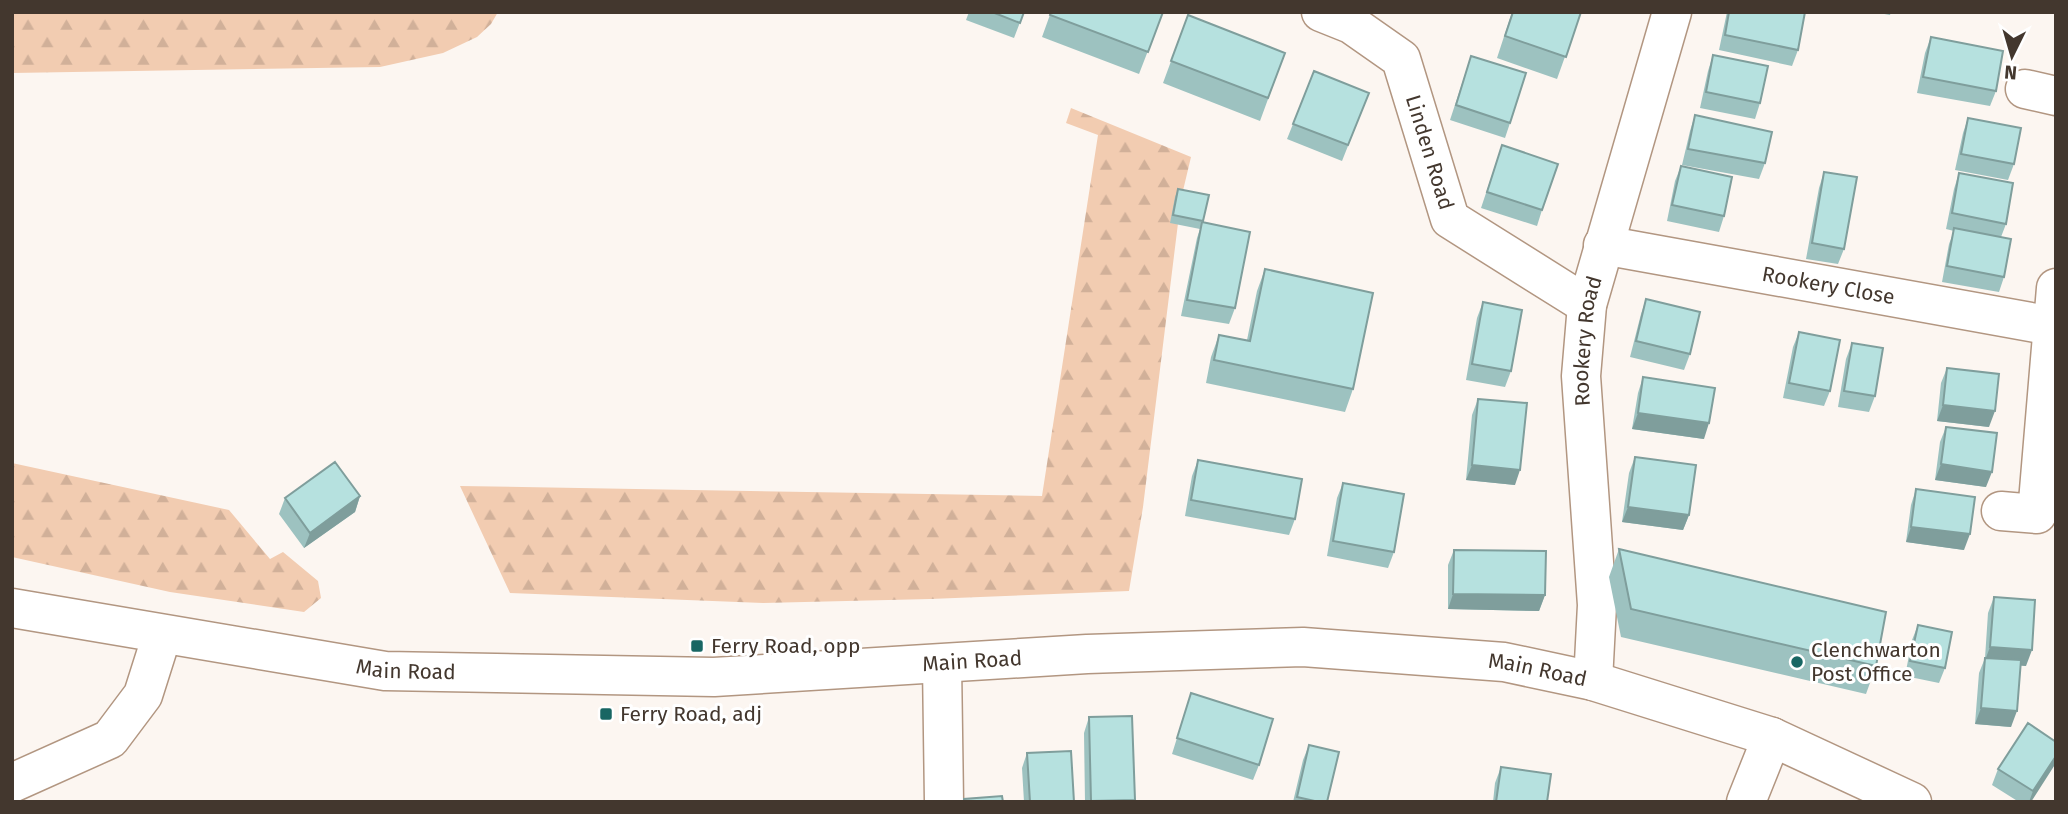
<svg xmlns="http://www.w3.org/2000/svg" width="2068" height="814" font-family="'Fira Sans',sans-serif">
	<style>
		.forest { fill: url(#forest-firs) }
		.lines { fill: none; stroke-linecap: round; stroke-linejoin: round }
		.minor-casing { stroke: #b29681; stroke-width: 41 }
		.minor { stroke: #fff; stroke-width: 38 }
		.wall { fill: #9dc2c0 }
		.shaded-wall { fill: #7f9e9c }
		.building { fill: #b6e1df; stroke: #7f9e9c; stroke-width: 2 }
		.poi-dot { fill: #186663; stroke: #fff; stroke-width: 2.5 }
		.labels { text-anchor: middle; stroke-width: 6; stroke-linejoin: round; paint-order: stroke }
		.street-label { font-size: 21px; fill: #43372e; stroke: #fff }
		.poi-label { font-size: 21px; fill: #43372e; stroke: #fff; text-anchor: start }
	</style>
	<defs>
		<pattern id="forest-firs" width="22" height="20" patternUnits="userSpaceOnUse" patternTransform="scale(1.75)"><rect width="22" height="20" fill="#f2ccb1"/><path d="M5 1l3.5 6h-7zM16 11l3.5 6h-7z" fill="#d1b099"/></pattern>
	</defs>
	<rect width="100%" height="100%" fill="#fcf6f1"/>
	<path class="forest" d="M 12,12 L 498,12 L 491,24 L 477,37 L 443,53 L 380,67 L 12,73 Z
		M 1071,108 L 1191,157 L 1181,199 L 1143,507 L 1129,591 L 930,599 L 763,603 L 510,593 L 460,486 L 1042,496 L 1098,135 L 1066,123 Z
		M 12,463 L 229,510 L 270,559 L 283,552 L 318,581 L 321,598 L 304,612 L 170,592 L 12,557 Z"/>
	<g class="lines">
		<g class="minor-casing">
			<g id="minor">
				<path id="s1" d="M 1321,12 L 1351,24 L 1401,59 L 1450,219 L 1587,305"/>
				<path d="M 2025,89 L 2056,96"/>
				<path id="s2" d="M 1603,245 L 2053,326"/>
				<path d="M 2001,511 L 2037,514 L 2056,288"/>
				<path id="s3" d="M 12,608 L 385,671 L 714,677 L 1087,654 L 1303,647 L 1504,662 L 1593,681 L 1772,737 L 1912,802"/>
				<path d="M 942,664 L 944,802"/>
				<path id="s4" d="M 1593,681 L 1597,605 L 1581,376 L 1587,305 L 1672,12"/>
				<path d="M 12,783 L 110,739 L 143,695 L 162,635"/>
				<path d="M 1746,802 L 1772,737"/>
			</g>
		</g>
		<use href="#minor" class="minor"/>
	</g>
	<path class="wall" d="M 969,12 L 1024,12 L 1014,38 L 966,20 Z
		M 1051,12 L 1163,12 L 1139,74 L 1042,37 Z
		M 1512,12 L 1581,12 L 1557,79 L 1497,58 Z
		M 1727,12 L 1805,12 L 1798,50 L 1792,66 L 1719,50 Z
		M 1873,12 L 1891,12 L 1890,15 Z
		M 1188,15 L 1285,53 L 1260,121 L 1163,83 Z
		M 1931,37 L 1996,91 L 1990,106 L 1917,93 L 1925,53 Z
		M 1713,55 L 1760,103 L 1755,119 L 1700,108 L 1708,71 Z
		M 1471,56 L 1510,123 L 1505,138 L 1450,120 Z
		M 1369,93 L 1342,161 L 1287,139 L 1293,124 Z
		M 1695,115 L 1765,163 L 1759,179 L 1682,165 L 1690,131 Z
		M 1968,118 L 2014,164 L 2008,180 L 1955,170 L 1963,133 Z
		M 1502,145 L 1542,210 L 1537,226 L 1481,208 Z
		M 1681,166 L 1724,216 L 1719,232 L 1667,221 L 1675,181 Z
		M 1824,172 L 1844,249 L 1838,264 L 1806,259 L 1819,188 Z
		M 1959,173 L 2006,224 L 2001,237 L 2004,277 L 1999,292 L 1942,282 L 1949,244 L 1954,231 L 1946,229 L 1954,189 Z
		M 1178,189 L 1203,222 L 1235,308 L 1229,324 L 1181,316 L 1197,238 L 1200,229 L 1170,223 L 1175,197 Z
		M 1265,269 L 1353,389 L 1345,412 L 1206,383 L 1211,357 L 1219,335 L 1247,340 L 1257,291 Z
		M 1646,299 L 1690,354 L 1684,370 L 1630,357 L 1641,314 Z
		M 1483,302 L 1511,371 L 1505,387 L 1466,380 L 1477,318 Z
		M 1799,332 L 1830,391 L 1824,406 L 1783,398 L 1793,347 Z
		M 1852,343 L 1875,396 L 1869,412 L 1838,407 L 1846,359 Z
		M 1947,368 L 1989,427 L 1937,421 L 1941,383 Z
		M 1643,377 L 1704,439 L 1632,429 L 1638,393 Z
		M 1478,399 L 1515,485 L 1466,480 L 1472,415 Z
		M 1946,427 L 1986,487 L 1935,480 L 1940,442 Z
		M 1635,457 L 1689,515 L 1683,530 L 1622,522 L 1629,473 Z
		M 1198,460 L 1295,519 L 1289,535 L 1185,516 L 1192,476 Z
		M 1343,483 L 1394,552 L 1388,568 L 1327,556 L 1337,498 Z
		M 1916,489 L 1964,550 L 1906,542 L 1911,505 Z
		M 360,496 L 355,512 L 304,548 L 279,514 L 285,498 Z
		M 1619,549 L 1876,666 L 1866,694 L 1621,637 L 1609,577 Z
		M 1454,550 L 1545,595 L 1539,611 L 1448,609 L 1448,565 Z
		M 1994,597 L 2026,666 L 2020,665 L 2011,727 L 1975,724 L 1979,673 L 1985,658 L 1988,613 Z
		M 1918,625 L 1945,668 L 1939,683 L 1905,676 L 1912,640 Z
		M 1191,693 L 1259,765 L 1253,780 L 1172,754 Z
		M 1089,717 L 1134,802 L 1085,802 L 1084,733 Z
		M 2056,742 L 2031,802 L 2019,802 L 1992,785 L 1998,769 Z
		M 1309,745 L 1327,802 L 1293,802 L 1303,760 Z
		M 1027,753 L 1074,802 L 1024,802 L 1022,768 Z
		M 1501,767 L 1547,802 L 1493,802 L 1495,783 Z"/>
	<path class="shaded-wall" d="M 1943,405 L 1995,411 L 1989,427 L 1937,421 Z
		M 1638,413 L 1709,423 L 1704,439 L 1632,429 Z
		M 1941,464 L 1992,472 L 1986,487 L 1935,480 Z
		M 1472,465 L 1520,470 L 1515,485 L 1466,480 Z
		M 360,496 L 355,512 L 304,548 L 310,533 Z
		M 1628,507 L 1689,515 L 1683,530 L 1622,522 Z
		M 1911,527 L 1970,534 L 1964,550 L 1906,542 Z
		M 1453,594 L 1545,595 L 1539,611 L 1448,609 Z
		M 1990,647 L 2032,650 L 2026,666 L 1984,663 Z
		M 1981,708 L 2017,711 L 2011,727 L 1975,724 Z
		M 2056,756 L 2056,763 L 2031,802 L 2029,802 L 2033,791 Z
		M 1135,800 L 1134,802 L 1091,802 L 1091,801 Z"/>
	<path class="building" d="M 992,12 L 1024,12 L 1020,23 Z
		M 1051,12 L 1163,12 L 1148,52 L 1050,15 Z
		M 1513,12 L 1581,12 L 1566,57 L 1505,36 Z
		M 1729,12 L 1805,12 L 1798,50 L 1725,35 Z
		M 1188,15 L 1285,53 L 1268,98 L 1171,61 Z
		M 1931,37 L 2003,51 L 1996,91 L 1923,77 Z
		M 1713,55 L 1768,66 L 1760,103 L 1706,92 Z
		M 1471,56 L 1526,73 L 1510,123 L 1456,105 Z
		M 1314,71 L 1369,93 L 1348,145 L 1293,124 Z
		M 1695,115 L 1772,132 L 1765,163 L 1688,149 Z
		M 1968,118 L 2021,128 L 2014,164 L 1961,154 Z
		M 1502,145 L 1558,164 L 1542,210 L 1487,192 Z
		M 1681,166 L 1732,177 L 1724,216 L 1672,205 Z
		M 1824,172 L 1857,177 L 1844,249 L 1812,243 Z
		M 1959,173 L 2013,183 L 2006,224 L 1952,213 Z
		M 1178,189 L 1209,195 L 1203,221 L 1173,215 Z
		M 1202,222 L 1250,232 L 1235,308 L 1187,300 Z
		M 1954,228 L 2011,239 L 2004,277 L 1947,266 Z
		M 1265,269 L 1373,293 L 1353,389 L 1214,360 L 1219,335 L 1250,341 Z
		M 1646,299 L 1700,312 L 1690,354 L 1636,341 Z
		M 1483,302 L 1522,310 L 1511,371 L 1472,364 Z
		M 1799,332 L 1840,340 L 1830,391 L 1789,383 Z
		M 1852,343 L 1883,348 L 1875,396 L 1844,391 Z
		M 1947,368 L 1999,374 L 1995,411 L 1943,405 Z
		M 1643,377 L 1715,388 L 1709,423 L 1638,413 Z
		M 1478,399 L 1527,403 L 1520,470 L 1472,465 Z
		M 1946,427 L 1997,433 L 1992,472 L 1941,464 Z
		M 1635,457 L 1696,465 L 1689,515 L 1628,507 Z
		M 1198,460 L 1302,479 L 1295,519 L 1191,500 Z
		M 335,462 L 360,496 L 310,533 L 285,498 Z
		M 1343,483 L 1404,494 L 1394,552 L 1333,541 Z
		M 1916,489 L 1975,497 L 1970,534 L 1911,527 Z
		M 1619,549 L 1886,612 L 1876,666 L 1631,609 Z
		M 1454,550 L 1546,551 L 1545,595 L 1453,594 Z
		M 1994,597 L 2035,600 L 2032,650 L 1990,647 Z
		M 1918,625 L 1952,632 L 1945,668 L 1910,661 Z
		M 1985,658 L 2021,660 L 2017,711 L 1981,708 Z
		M 1191,693 L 1273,719 L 1259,765 L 1177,738 Z
		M 1132,716 L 1135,800 L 1091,801 L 1089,717 Z
		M 2028,723 L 2056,742 L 2056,756 L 2033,791 L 1998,769 Z
		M 1309,745 L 1339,752 L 1327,802 L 1319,802 L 1297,797 Z
		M 1071,751 L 1074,802 L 1030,802 L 1027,753 Z
		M 1501,767 L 1551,774 L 1547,802 L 1496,802 Z
		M 1002,796 L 1003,802 L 964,802 L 964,799 Z"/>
	<g class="poi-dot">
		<rect x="690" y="639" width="14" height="14" rx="3.5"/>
		<circle cx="1797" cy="662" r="7"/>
		<rect x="599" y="707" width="14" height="14" rx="3.5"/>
	</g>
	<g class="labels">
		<g class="street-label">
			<text dy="7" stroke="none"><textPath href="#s1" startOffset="191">Linden Road</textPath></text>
			<text dy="7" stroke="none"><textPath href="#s2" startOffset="229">Rookery Close</textPath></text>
			<text dy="7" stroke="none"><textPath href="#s4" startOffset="341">Rookery Road</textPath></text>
			<text dy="7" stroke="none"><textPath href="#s3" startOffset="966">Main Road</textPath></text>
			<text dy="7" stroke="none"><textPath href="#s3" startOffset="399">Main Road</textPath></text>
			<text dy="7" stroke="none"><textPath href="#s3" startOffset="1533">Main Road</textPath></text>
		</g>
		<g class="poi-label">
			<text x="711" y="653">Ferry Road, opp</text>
			<text x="1811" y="657">Clenchwarton<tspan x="1811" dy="24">Post Office</tspan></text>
			<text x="620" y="721">Ferry Road, adj</text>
		</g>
	</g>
	<rect width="2068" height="814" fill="none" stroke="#43372e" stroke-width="28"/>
	<g transform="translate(2012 56) rotate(185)" stroke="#ffffff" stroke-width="5" paint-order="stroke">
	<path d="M0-5L12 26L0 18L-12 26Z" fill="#43372e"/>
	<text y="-10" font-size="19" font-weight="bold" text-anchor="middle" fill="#43372e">N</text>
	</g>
</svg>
